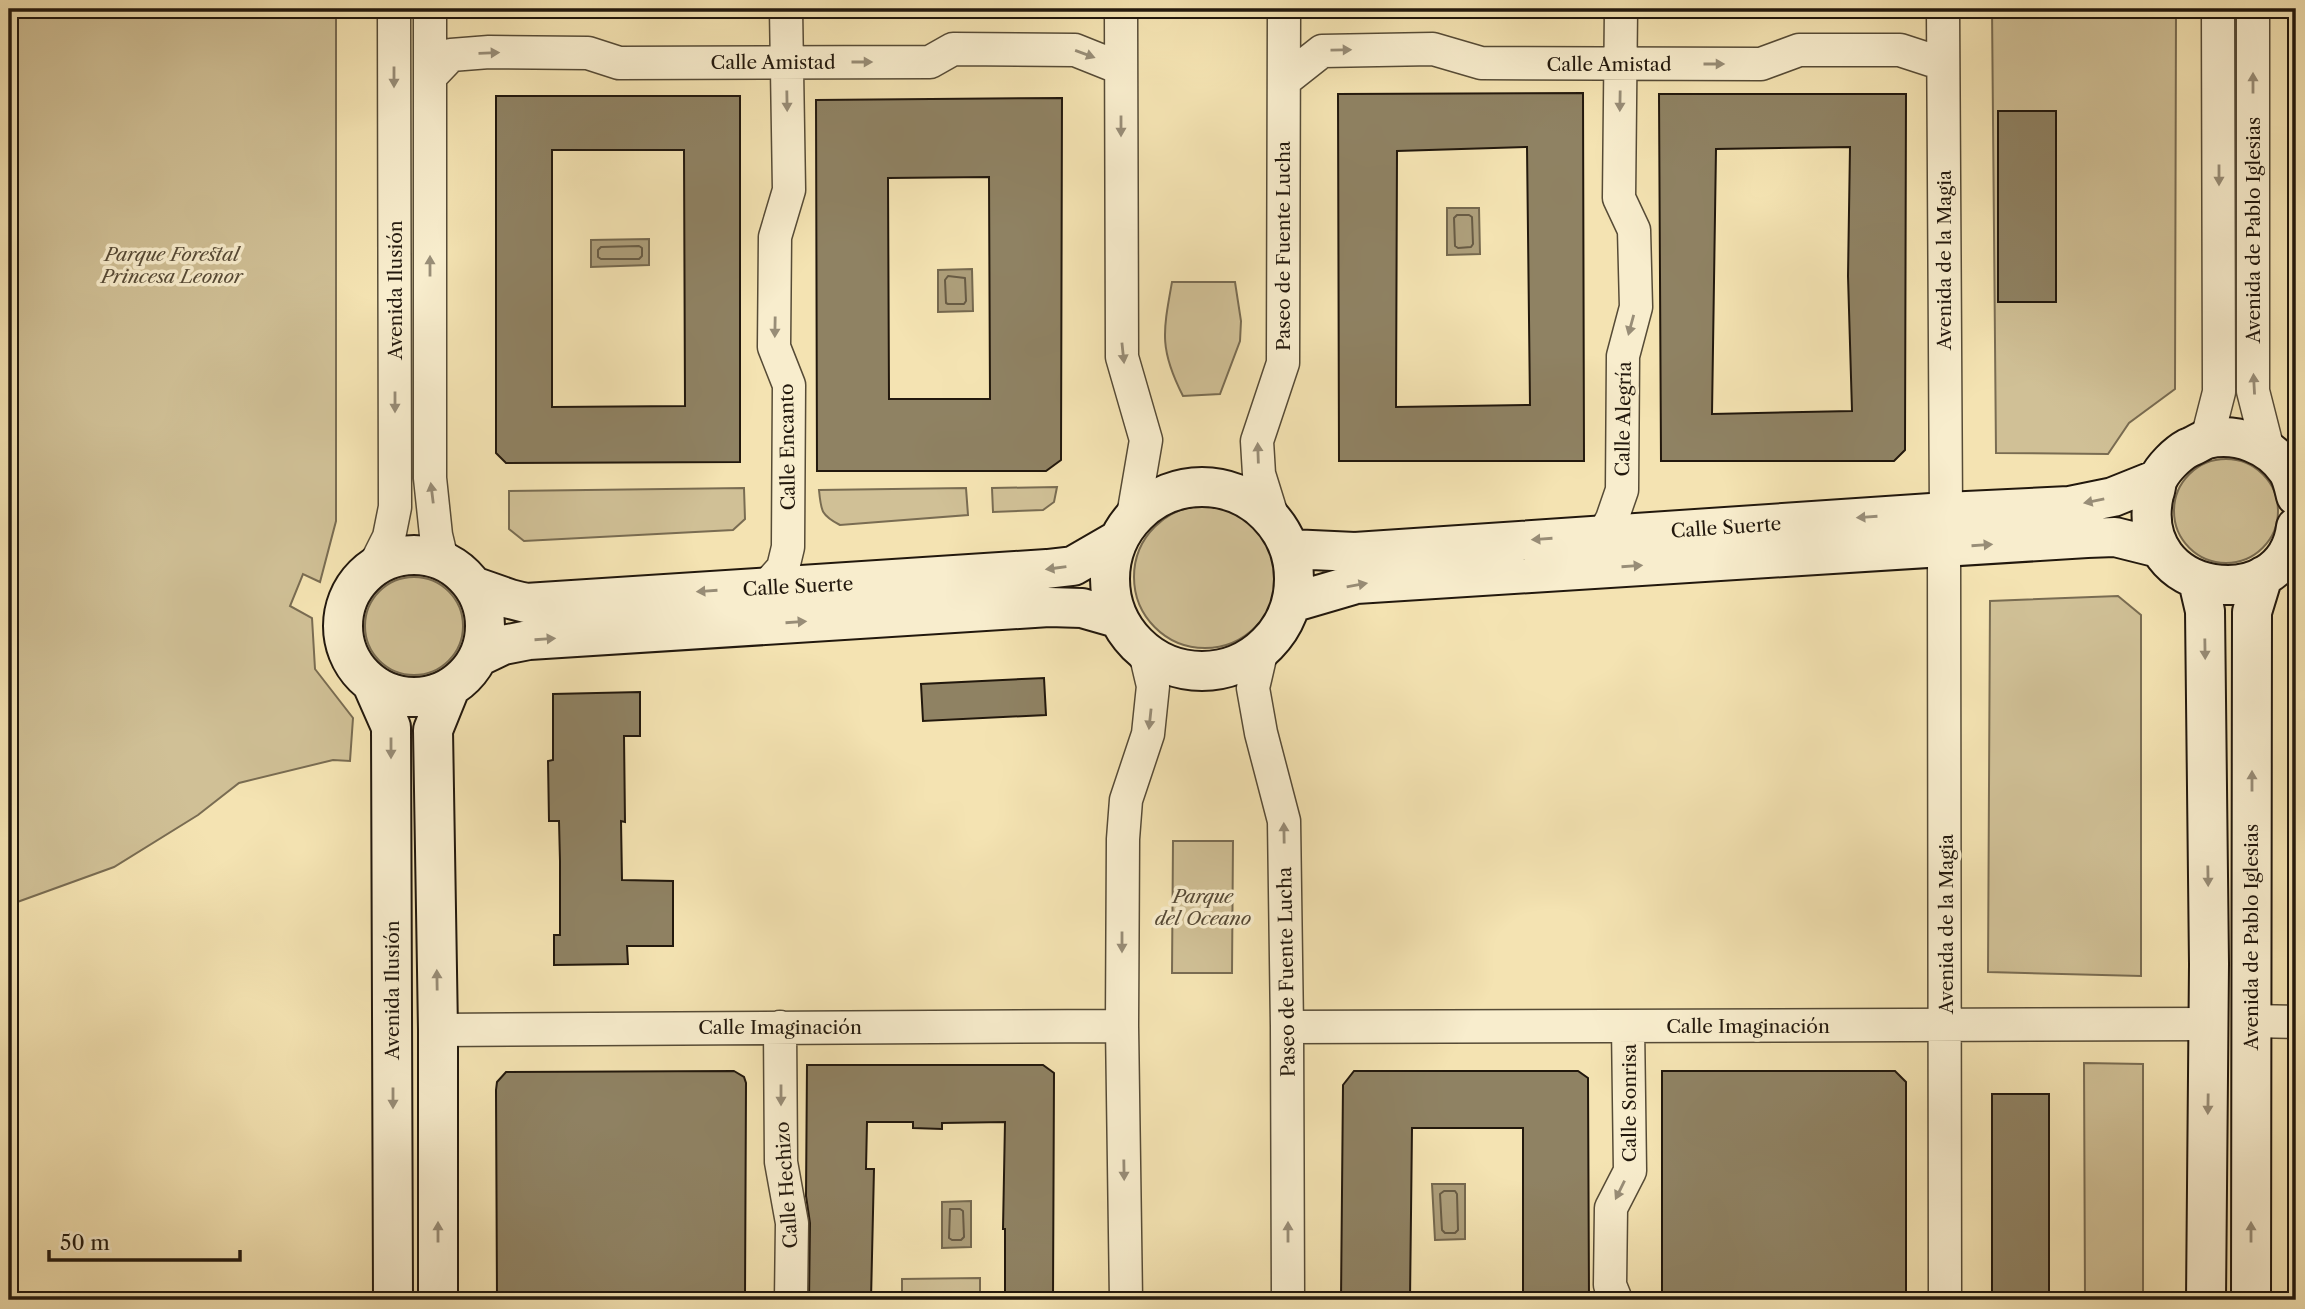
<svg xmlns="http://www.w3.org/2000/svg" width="2305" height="1309" font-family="'Libre Caslon Text',serif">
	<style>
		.green { fill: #d0c096; stroke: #796c52; stroke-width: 2 }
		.water { fill: #ad9e7a; stroke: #75684e; stroke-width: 2 }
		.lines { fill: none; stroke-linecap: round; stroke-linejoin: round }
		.shore { stroke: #685b44; stroke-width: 2 }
		.building { fill: #8f8263; stroke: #22180d; stroke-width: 2; fill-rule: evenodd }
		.street-casing { stroke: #564b36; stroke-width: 35 }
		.secondary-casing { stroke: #22180d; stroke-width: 42 }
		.street { stroke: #f8edcd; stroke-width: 32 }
		.secondary { stroke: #f8edcd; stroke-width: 38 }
		.oneway { fill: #988d77 }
		.labels { text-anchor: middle; stroke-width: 7; stroke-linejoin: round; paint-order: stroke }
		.street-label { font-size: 19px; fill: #22180d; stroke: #f8edcd }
		.park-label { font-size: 19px; font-style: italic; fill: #564a36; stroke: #f8edcd }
	</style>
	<rect width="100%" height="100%" fill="#f4e3b2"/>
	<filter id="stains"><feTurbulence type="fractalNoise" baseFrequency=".00286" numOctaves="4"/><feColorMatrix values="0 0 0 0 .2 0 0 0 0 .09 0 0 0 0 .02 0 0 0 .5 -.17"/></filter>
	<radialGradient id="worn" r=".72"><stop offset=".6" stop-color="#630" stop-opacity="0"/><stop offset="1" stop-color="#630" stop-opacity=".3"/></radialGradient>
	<path class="green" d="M 9,9 L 336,9 L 336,521 L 320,582 L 303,574 L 290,606 L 312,618 L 315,669 L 353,718 L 350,761 L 333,760 L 239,783 L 198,815 L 114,867 L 9,905 Z
		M 1992,9 L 2176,9 L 2175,389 L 2129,423 L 2108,454 L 1996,453 Z
		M 1172,282 L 1235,282 L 1241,321 L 1240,341 L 1220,394 L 1183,396 C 1159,349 1163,332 1172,282 Z
		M2174 511a52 52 0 1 1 104 0a52 52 0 1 1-104 0Z
		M 1057,487 L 1054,502 L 1043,510 L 993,512 L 992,488 Z
		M 744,488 L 745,519 L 733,530 L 524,541 L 509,529 L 509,491 Z
		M 966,488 L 968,515 L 840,525 C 821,515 821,511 819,490 Z
		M1134 577a71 71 0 1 1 142 0a71 71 0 1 1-142 0Z
		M365 626a49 49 0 1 1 98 0a49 49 0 1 1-98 0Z
		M 2118,596 L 2141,615 L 2141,976 L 1988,972 L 1990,601 Z
		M 1173,841 L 1233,841 L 1232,973 L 1172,973 Z
		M 2084,1063 L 2143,1064 L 2143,1300 L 2085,1300 Z
		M 980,1278 L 980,1300 L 902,1300 L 902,1279 Z"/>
	<path class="water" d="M 1447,208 L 1479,208 L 1480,254 L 1447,255 Z
		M 649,239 L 649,265 L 591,267 L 591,240 Z
		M 972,269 L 973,311 L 938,312 L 938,270 Z
		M 1432,1184 L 1465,1184 L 1465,1239 L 1435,1240 Z
		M 971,1201 L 971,1247 L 942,1248 L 942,1202 Z"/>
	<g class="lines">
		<path class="shore" d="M 1457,215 L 1469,215 L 1472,217 L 1473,244 L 1471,247 L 1458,248 L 1455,246 L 1454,218 Z
			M 601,247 L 639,246 L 642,248 L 642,256 L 639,259 L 601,259 L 598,257 L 598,250 Z
			M 948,276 L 965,278 L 966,301 L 964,304 L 948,304 L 946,303 L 945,280 Z
			M 1444,1191 L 1455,1191 L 1457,1194 L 1458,1230 L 1455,1233 L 1445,1233 L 1442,1230 L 1440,1194 Z
			M 950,1209 L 960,1209 L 963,1211 L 964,1237 L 961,1240 L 952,1240 L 949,1238 Z"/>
	</g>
	<path class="building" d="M 1583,93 L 1584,461 L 1339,461 L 1338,94 ZM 1527,147 L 1530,405 L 1396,407 L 1397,151 Z
		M 1659,94 L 1906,94 L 1905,450 L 1894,461 L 1661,461 ZM 1850,147 L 1848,276 L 1852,411 L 1712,414 L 1716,149 Z
		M 496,96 L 740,96 L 740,462 L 506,463 L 496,453 ZM 552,150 L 684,150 L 685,406 L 552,407 Z
		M 1062,98 L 1061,460 L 1046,471 L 817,471 L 816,100 ZM 989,177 L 990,399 L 889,399 L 888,178 Z
		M 1998,111 L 2056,111 L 2056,302 L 1998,302 Z
		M 1044,678 L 1046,715 L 923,721 L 921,684 Z
		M 640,692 L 640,736 L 624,736 L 625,822 L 621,821 L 622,880 L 673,881 L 673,946 L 627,946 L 628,964 L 554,965 L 554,935 L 560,935 L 560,861 L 559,821 L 549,821 L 548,761 L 553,760 L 553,694 Z
		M 807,1065 L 1043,1065 L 1054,1073 L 1053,1300 L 1005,1300 L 1005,1229 L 1003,1229 L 1005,1122 L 942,1123 L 942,1129 L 913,1128 L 913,1122 L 867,1122 L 866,1169 L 874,1169 L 871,1300 L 809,1300 L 810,1223 L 806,1196 Z
		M 734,1071 L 744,1077 L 746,1083 L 745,1300 L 497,1300 L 496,1090 L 497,1082 L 506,1072 Z
		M 1354,1071 L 1578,1071 L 1588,1078 L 1589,1300 L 1523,1300 L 1523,1128 L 1412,1128 L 1410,1300 L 1341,1300 L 1343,1085 Z
		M 1662,1071 L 1895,1071 L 1906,1082 L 1906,1300 L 1662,1300 Z
		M 1992,1094 L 2049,1094 L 2049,1300 L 1992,1300 Z"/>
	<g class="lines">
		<g class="street-casing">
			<path id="street" d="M 430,9 L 430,478 L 436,535 L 442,560
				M 1121,9 L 1122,357 L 1146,440 L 1133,516
				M 1943,9 L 1946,512
				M 2253,9 L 2253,391 L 2268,450
				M 430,77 L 451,55 L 489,52 L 588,53 L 619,63 L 930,62 L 953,49 L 1075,50 L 1120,68
				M 1284,81 L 1322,51 L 1433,49 L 1481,63 L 1761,64 L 1799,50 L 1900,50 L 1943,64
				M 2207,439 L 2219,392 L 2218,9
				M 1273,519 L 1259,474 L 1257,441 L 1283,363 L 1284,9
				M 1603,535 L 1612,519 L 1622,490 L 1623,356 L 1636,307 L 1634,230 L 1619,198 L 1621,9
				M 1944,548 L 1945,1300
				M 374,567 L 389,537 L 395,507 L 394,9
				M 765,588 L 783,568 L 788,547 L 789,385 L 774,347 L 775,237 L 789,190 L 786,9
				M 1262,649 L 1253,688 L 1261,733 L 1284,821 L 1287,1027 L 1288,1300
				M 2251,1021 L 2296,1022
				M 780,1027 L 781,1162 L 792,1223 L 791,1300
				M 1287,1027 L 2209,1024
				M 438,1030 L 1122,1026
				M 1126,1300 L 1122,1026 L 1123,839 L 1126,800 L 1148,734 L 1153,686 L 1145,652
				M 1616,1300 L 1610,1285 L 1611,1208 L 1630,1171 L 1628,1026"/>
		</g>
		<g class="secondary-casing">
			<path id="secondary" d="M1110 579a92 92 0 1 1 184 0a92 92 0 1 1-184 0Z
				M 2296,496 C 2294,488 2292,477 2287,470 C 2270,445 2237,432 2207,439 C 2201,441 2194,446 2188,448 C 2177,454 2163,468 2158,479 C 2156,483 2156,490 2154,494 C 2131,598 2285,618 2296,527
				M 1290,549 L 1355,552 L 1946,512 L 2069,506 L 2113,497 L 2158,479
				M343 626a71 71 0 1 1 142 0a71 71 0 1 1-142 0Z
				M 2198,581 L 2205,611 L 2209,964 L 2206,1300
				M 473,586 L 510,599 L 526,603 L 1047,569 L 1073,566 L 1118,540
				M 1291,603 L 1356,584 L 2087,538 L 2115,537 L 2159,548
				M 480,656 L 503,645 L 529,640 L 1049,607 L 1082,608 L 1117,618
				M 372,684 L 391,727 L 393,1300
				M 438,1300 L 438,1030 L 433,730 L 450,688
				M 2251,1300 L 2252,612 L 2263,576"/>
		</g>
		<use href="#street" class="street"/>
		<use href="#secondary" class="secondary"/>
	</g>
	<defs><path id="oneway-solid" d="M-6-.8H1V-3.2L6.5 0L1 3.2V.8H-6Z" transform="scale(1.75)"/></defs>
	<g class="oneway">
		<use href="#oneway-solid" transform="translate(1341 50) rotate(-1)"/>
		<use href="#oneway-solid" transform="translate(489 53) rotate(-2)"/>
		<use href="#oneway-solid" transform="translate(1085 54) rotate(20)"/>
		<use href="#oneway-solid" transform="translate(862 62)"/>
		<use href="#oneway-solid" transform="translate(1714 64)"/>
		<use href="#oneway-solid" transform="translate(394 77) rotate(90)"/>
		<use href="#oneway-solid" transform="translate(2253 83) rotate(-90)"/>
		<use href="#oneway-solid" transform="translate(787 101) rotate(89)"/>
		<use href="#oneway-solid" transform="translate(1620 101) rotate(91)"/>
		<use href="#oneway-solid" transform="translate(1121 126) rotate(90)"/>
		<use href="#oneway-solid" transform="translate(2219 175) rotate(90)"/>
		<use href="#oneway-solid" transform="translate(430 266) rotate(-90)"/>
		<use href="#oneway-solid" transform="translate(1631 325) rotate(105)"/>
		<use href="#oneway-solid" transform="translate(775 327) rotate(91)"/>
		<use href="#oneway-solid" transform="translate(1123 353) rotate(84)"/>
		<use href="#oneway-solid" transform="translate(2254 384) rotate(-93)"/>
		<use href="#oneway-solid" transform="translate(395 402) rotate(90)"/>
		<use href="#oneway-solid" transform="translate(1258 453) rotate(-92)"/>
		<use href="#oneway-solid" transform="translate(432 493) rotate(-97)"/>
		<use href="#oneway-solid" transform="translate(2094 501) rotate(168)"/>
		<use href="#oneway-solid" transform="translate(1867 517) rotate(176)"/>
		<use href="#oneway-solid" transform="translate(1542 539) rotate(176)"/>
		<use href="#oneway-solid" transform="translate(1982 545) rotate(-4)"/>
		<use href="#oneway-solid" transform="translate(1632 566) rotate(-4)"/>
		<use href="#oneway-solid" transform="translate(1056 568) rotate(172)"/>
		<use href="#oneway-solid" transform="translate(1357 585) rotate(-10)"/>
		<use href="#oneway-solid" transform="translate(707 591) rotate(176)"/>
		<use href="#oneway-solid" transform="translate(796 622) rotate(-4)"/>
		<use href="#oneway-solid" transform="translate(545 639) rotate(-4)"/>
		<use href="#oneway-solid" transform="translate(2205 649) rotate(89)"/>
		<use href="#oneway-solid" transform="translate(1150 719) rotate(96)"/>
		<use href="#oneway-solid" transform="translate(391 748) rotate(90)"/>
		<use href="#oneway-solid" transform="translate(2252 781) rotate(-90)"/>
		<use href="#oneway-solid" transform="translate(1284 833) rotate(-91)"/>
		<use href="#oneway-solid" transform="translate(2208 876) rotate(89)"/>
		<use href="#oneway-solid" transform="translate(1122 942) rotate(90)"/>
		<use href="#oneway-solid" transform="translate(437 980) rotate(-91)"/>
		<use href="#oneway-solid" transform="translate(781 1095) rotate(90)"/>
		<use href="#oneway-solid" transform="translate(393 1098) rotate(90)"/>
		<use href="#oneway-solid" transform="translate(2208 1104) rotate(91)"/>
		<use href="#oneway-solid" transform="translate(1124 1170) rotate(89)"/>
		<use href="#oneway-solid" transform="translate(1620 1190) rotate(116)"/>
		<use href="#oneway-solid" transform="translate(438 1232) rotate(-90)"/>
		<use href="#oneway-solid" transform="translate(1288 1232) rotate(-90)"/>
		<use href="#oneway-solid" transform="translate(2251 1232) rotate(-90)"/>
	</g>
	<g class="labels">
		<g class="street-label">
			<text x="773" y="69">Calle Amistad</text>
			<text x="1609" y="71">Calle Amistad</text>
			<text transform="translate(2253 230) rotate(-90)" y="7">Avenida de Pablo Iglesias</text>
			<text transform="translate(1283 246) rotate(-90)" y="7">Paseo de Fuente Lucha</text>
			<text transform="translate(1944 260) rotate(-90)" y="7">Avenida de la Magia</text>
			<text transform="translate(395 290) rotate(-90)" y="7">Avenida Ilusión</text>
			<text transform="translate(1623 419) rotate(-89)" y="7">Calle Alegría</text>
			<text transform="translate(787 447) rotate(-91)" y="7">Calle Encanto</text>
			<text transform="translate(1726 527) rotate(-4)" y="7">Calle Suerte</text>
			<text transform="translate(798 586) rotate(-3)" y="7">Calle Suerte</text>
			<text transform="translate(1946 924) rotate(-90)" y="7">Avenida de la Magia</text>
			<text transform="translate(2251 937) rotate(-90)" y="7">Avenida de Pablo Iglesias</text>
			<text transform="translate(1286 972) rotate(-91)" y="7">Paseo de Fuente Lucha</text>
			<text transform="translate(392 990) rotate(-90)" y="7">Avenida Ilusión</text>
			<text x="1748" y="1033">Calle Imaginación</text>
			<text x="780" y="1034">Calle Imaginación</text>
			<text transform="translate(1629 1103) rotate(-90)" y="7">Calle Sonrisa</text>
			<text transform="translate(786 1185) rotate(-94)" y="7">Calle Hechizo</text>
		</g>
		<g class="park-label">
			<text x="172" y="261">Parque Forestal<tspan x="172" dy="22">Princesa Leonor</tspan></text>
			<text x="1203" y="903">Parque<tspan x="1203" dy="22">del Oceano</tspan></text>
		</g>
	</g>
	<rect width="2305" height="1309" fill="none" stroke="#f4e3b2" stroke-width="35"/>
	<rect x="10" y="10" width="2284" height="1288" fill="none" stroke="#22180d" stroke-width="3.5"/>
	<rect x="18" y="18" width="2270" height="1274" fill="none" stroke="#22180d" stroke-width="2"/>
	<path d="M49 1250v10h191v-10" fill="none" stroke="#22180d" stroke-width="3.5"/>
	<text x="60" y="1250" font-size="21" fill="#22180d" stroke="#f8edcd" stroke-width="5" paint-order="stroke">50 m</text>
	<rect width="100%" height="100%" filter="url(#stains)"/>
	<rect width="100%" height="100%" fill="url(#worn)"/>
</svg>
